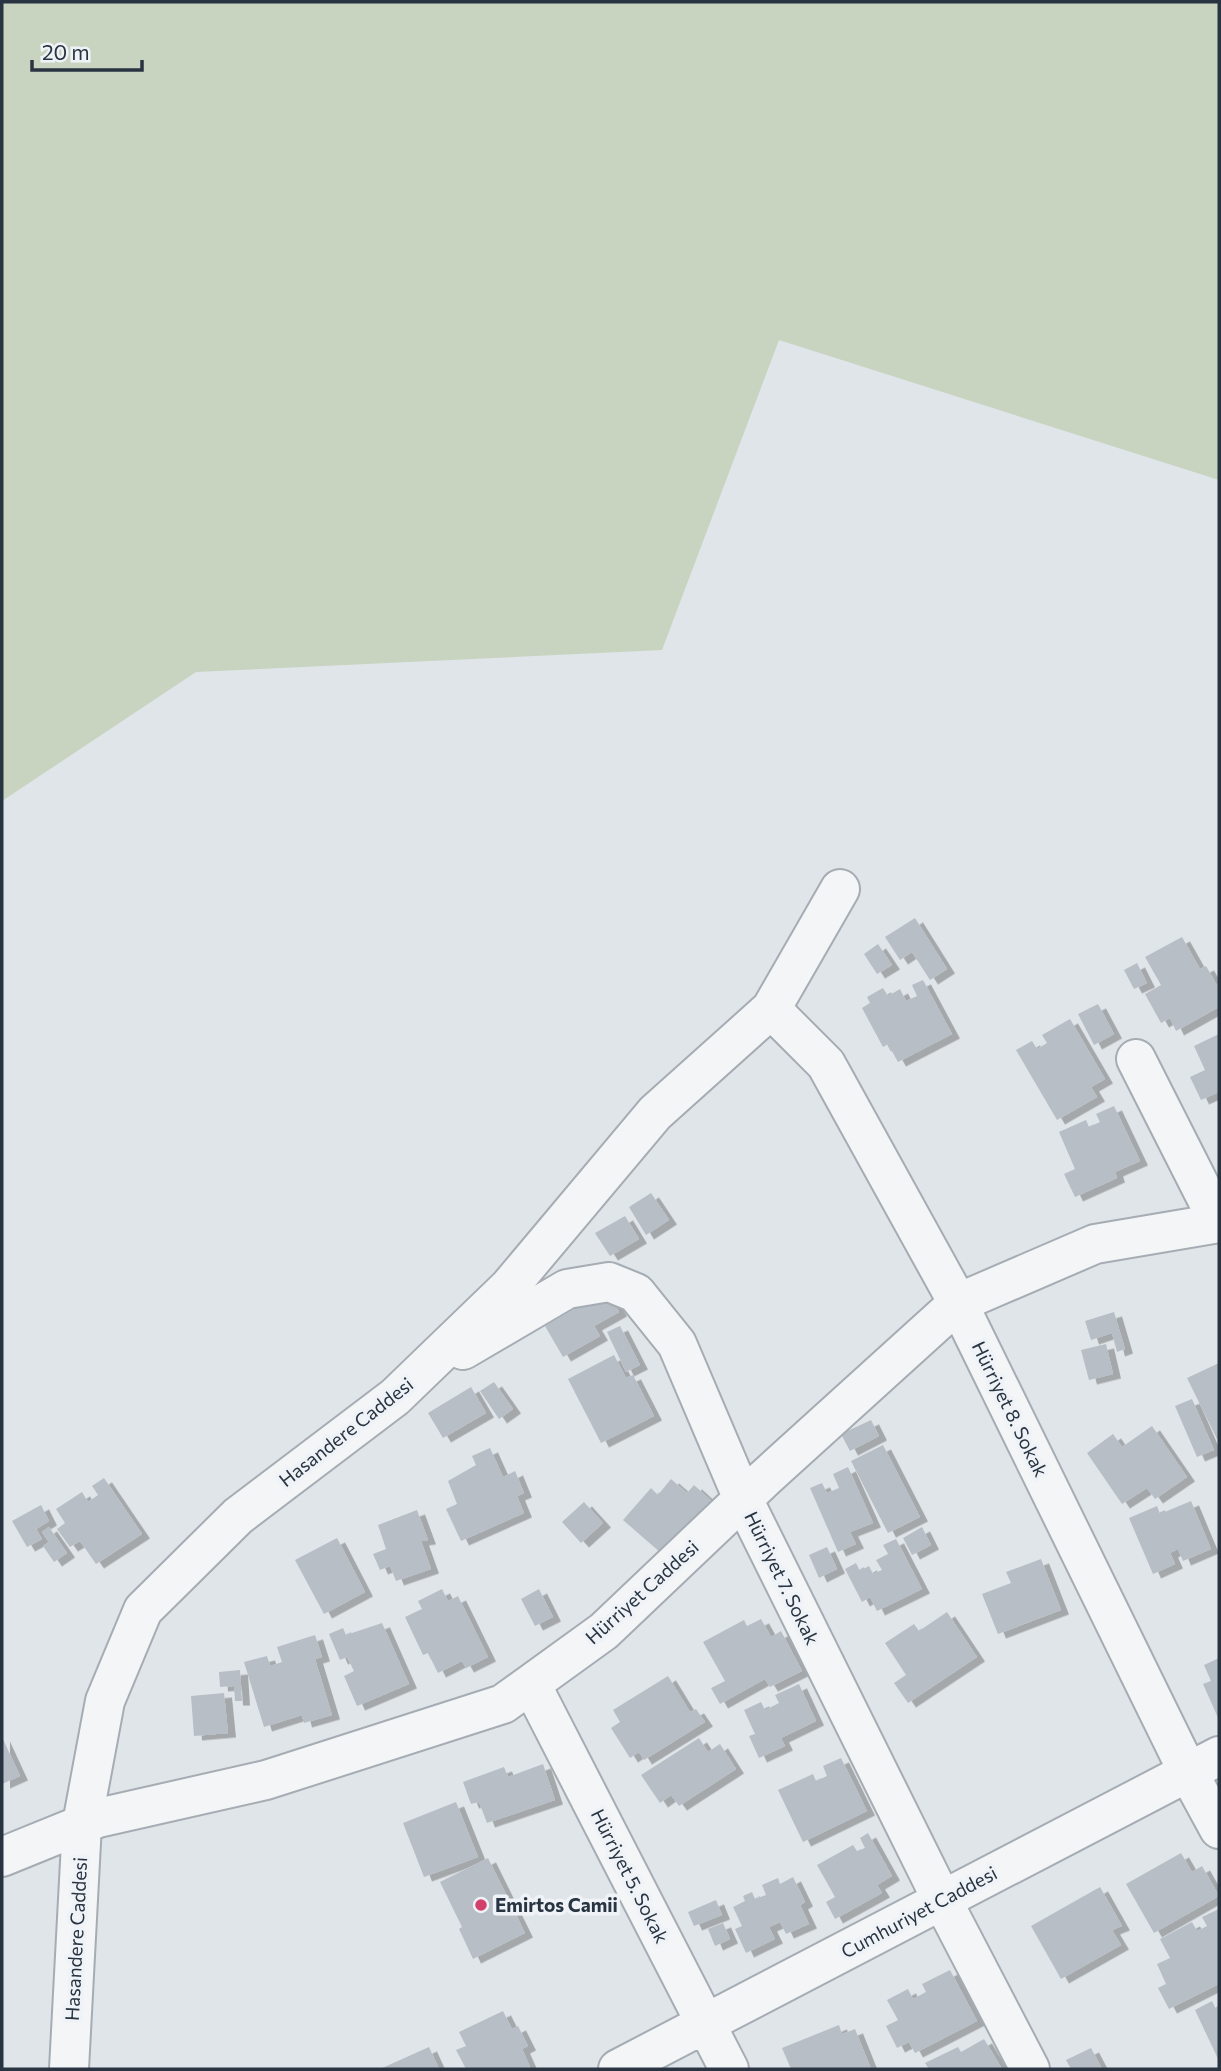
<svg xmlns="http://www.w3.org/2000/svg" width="1221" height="2071" font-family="Commissioner,sans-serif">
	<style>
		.green { fill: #c8d3c0 }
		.building { fill: #b7bec6; filter: url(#shadow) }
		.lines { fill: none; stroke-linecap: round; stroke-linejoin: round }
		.minor-casing { stroke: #a5acb3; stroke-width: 42 }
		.minor { stroke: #f3f5f7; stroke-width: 38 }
		.poi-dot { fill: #d24169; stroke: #eff3f7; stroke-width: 2.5 }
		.labels { text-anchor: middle; stroke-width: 7; stroke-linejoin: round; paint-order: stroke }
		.street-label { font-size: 19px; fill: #283441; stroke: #eff3f7 }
		.poi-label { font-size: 19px; font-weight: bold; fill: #283441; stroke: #eff3f7; text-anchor: start }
	</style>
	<defs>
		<filter id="shadow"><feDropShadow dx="8" dy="4.5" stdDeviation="0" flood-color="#0004"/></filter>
	</defs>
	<rect width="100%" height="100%" fill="#e0e5e9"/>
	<path class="green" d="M 2,2 L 1219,2 L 1219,480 L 779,340 L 662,650 L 196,672 L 2,801 Z"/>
	<path class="building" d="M 915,918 L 947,969 L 930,980 L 912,952 L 900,960 L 885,937 Z
		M 1182,937 L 1200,969 L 1206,966 L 1219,989 L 1219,1007 L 1176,1031 L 1170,1018 L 1161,1023 L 1145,994 L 1161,985 L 1145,957 Z
		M 878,944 L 892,965 L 877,974 L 864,954 Z
		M 1137,963 L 1147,983 L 1134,989 L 1124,970 Z
		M 923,980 L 952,1034 L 898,1062 L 888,1044 L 883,1047 L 862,1008 L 870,1003 L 867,997 L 883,988 L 888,996 L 900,989 L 906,1001 L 917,996 L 912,985 Z
		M 1098,1004 L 1114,1034 L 1094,1045 L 1078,1014 Z
		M 1070,1019 L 1105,1079 L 1091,1087 L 1097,1097 L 1057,1120 L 1016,1050 L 1032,1041 L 1037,1049 L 1047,1043 L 1042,1035 Z
		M 1219,1034 L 1219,1092 L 1201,1100 L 1190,1077 L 1205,1070 L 1194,1046 Z
		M 1114,1106 L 1140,1161 L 1115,1172 L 1117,1178 L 1075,1197 L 1064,1174 L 1075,1169 L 1059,1132 L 1086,1120 L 1089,1127 L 1100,1122 L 1096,1114 Z
		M 651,1193 L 669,1220 L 646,1235 L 629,1207 Z
		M 625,1216 L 639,1239 L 610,1256 L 595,1233 Z
		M 607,1290 L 619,1312 L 594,1326 L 600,1336 L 563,1357 L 545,1326 Z
		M 1114,1312 L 1125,1349 L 1117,1352 L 1112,1333 L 1091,1340 L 1085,1321 Z
		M 620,1326 L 640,1365 L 626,1372 L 607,1332 Z
		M 1106,1344 L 1113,1374 L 1089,1380 L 1081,1350 Z
		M 614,1355 L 626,1378 L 633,1375 L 654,1416 L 601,1443 L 568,1379 Z
		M 1219,1363 L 1219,1443 L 1187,1378 Z
		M 494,1382 L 513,1409 L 499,1419 L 480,1391 Z
		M 471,1387 L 486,1413 L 443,1438 L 428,1413 Z
		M 1192,1399 L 1214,1450 L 1197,1457 L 1175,1406 Z
		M 871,1420 L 879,1436 L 850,1451 L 841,1434 Z
		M 1152,1426 L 1187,1477 L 1155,1499 L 1147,1488 L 1122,1504 L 1087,1453 L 1113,1434 L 1122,1447 Z
		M 883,1445 L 920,1517 L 888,1533 L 851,1461 Z
		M 490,1448 L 503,1477 L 515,1471 L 524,1493 L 517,1496 L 524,1513 L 461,1541 L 446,1509 L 457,1504 L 448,1481 L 476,1465 L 472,1456 Z
		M 848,1467 L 873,1523 L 850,1532 L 856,1544 L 838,1552 L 810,1488 L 822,1483 L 827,1493 L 839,1488 L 833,1474 Z
		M 104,1478 L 142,1534 L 96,1564 L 80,1541 L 70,1547 L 57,1529 L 65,1523 L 56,1509 L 82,1492 L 88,1502 L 98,1495 L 92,1486 Z
		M 671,1479 L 687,1493 L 694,1485 L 717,1506 L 669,1560 L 623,1520 L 651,1488 L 658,1495 Z
		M 1191,1501 L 1211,1549 L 1183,1561 L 1178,1549 L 1170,1553 L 1175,1564 L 1153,1574 L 1129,1518 L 1157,1506 L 1160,1514 Z
		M 584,1502 L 603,1523 L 581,1543 L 562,1522 Z
		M 41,1505 L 49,1521 L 36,1529 L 42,1539 L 27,1547 L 12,1521 Z
		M 417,1510 L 428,1540 L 421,1541 L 431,1569 L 396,1581 L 390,1566 L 380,1570 L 373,1554 L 386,1549 L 378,1525 Z
		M 49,1527 L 67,1553 L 54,1562 L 43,1546 L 49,1542 L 42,1532 Z
		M 922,1527 L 931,1545 L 912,1555 L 903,1538 Z
		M 337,1538 L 365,1592 L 324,1614 L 295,1560 Z
		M 896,1539 L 922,1589 L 877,1611 L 870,1597 L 862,1602 L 845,1569 L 856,1563 L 860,1571 L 869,1566 L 873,1574 L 882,1570 L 876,1560 L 888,1554 L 883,1545 Z
		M 827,1547 L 837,1569 L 819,1578 L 809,1555 Z
		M 1041,1559 L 1061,1610 L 998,1634 L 982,1594 L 1011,1583 L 1006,1572 Z
		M 442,1589 L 448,1601 L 458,1596 L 488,1657 L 466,1668 L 462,1661 L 438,1673 L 428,1653 L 423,1655 L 405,1617 L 422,1609 L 418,1601 Z
		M 539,1589 L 553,1617 L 535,1626 L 521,1599 Z
		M 947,1612 L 977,1657 L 908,1703 L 894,1683 L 906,1675 L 885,1643 L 914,1624 L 919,1631 Z
		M 761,1619 L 771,1637 L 781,1631 L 802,1671 L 770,1687 L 765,1679 L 720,1704 L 711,1688 L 725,1681 L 703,1642 L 744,1620 L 747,1626 Z
		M 382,1623 L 409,1684 L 357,1706 L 344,1676 L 354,1671 L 347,1657 L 340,1660 L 329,1634 L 343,1628 L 346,1635 Z
		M 315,1635 L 322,1657 L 315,1659 L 332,1715 L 304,1723 L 302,1715 L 264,1727 L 244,1662 L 267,1656 L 270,1666 L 282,1662 L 277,1647 Z
		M 1219,1658 L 1219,1720 L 1203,1684 L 1211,1681 L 1204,1665 Z
		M 240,1670 L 242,1701 L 235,1701 L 234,1686 L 220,1687 L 219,1672 Z
		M 668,1676 L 690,1712 L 696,1709 L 705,1722 L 644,1760 L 639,1752 L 630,1758 L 611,1728 L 620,1722 L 613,1710 Z
		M 799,1684 L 816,1721 L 781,1738 L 785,1746 L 759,1758 L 749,1736 L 755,1734 L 744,1710 L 761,1702 L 765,1710 L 779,1703 L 775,1695 Z
		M 224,1693 L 228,1733 L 194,1736 L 191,1696 Z
		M 2,1737 L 20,1776 L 2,1784 Z
		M 699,1738 L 708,1752 L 720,1744 L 736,1769 L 679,1806 L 671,1795 L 660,1803 L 641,1775 Z
		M 841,1758 L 867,1811 L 803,1842 L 778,1790 L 813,1774 L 816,1781 L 827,1776 L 823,1766 Z
		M 543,1764 L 555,1800 L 487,1823 L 479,1802 L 471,1804 L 463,1782 L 504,1767 L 508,1777 Z
		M 456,1802 L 478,1857 L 424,1877 L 403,1823 Z
		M 868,1833 L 892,1876 L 877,1885 L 882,1893 L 835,1919 L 826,1902 L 835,1897 L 817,1865 L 853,1845 L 857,1851 L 865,1848 L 860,1838 Z
		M 1181,1853 L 1192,1872 L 1202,1866 L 1219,1896 L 1154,1933 L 1126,1884 Z
		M 488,1858 L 525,1933 L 473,1959 L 459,1929 L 462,1927 L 440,1882 Z
		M 793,1877 L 805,1902 L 800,1905 L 809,1924 L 786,1934 L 780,1922 L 769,1927 L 775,1939 L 746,1953 L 735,1929 L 742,1926 L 733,1907 L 745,1901 L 743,1896 L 752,1892 L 755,1899 L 766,1895 L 762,1885 L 778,1878 L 780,1884 Z
		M 1100,1887 L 1122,1926 L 1112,1930 L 1121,1945 L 1061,1979 L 1031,1926 Z
		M 716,1900 L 722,1915 L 694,1926 L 688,1912 Z
		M 1219,1909 L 1219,1984 L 1169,2009 L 1158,1988 L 1166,1984 L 1157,1964 L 1170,1958 L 1160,1939 L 1192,1922 L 1197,1931 L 1207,1926 L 1202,1917 Z
		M 723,1923 L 730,1939 L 715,1946 L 708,1929 Z
		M 950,1970 L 977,2021 L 915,2053 L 909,2042 L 897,2048 L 886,2026 L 898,2020 L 887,2000 L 908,1989 L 913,1999 L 926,1992 L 922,1984 Z
		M 1212,2001 L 1216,2009 L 1219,2007 L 1219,2061 L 1195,2010 Z
		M 503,2011 L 512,2029 L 518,2026 L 528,2046 L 522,2049 L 530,2067 L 524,2069 L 466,2069 L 456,2050 L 466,2046 L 459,2032 Z
		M 839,2025 L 842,2034 L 855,2029 L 871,2069 L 791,2069 L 782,2048 Z
		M 984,2039 L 1002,2069 L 929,2069 L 925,2063 L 958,2047 L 961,2052 Z
		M 429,2047 L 439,2069 L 380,2069 Z
		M 1091,2048 L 1102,2069 L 1071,2069 L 1066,2060 Z"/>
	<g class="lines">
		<g class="minor-casing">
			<path id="minor" d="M 771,1009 L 826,1064 L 958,1303 L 1188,1772 L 1219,1829
				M 1136,1059 L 1219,1223
				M 463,1350 L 567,1289 L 609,1282 L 636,1293 L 677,1344 L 743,1499 L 942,1900 L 1030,2069
				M 531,1684 L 729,2069
				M 2,1857 L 98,1818 L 266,1780 L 503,1704 L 604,1631 L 765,1478 L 958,1303 L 1095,1244 L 1219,1223
				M 69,2069 L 82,1824 L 105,1701 L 143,1610 L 238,1516 L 395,1397 L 509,1287 L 655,1113 L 771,1009 L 840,889
				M 618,2069 L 1219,1756"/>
		</g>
		<use href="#minor" class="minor"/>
	</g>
	<circle class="poi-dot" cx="481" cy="1905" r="7"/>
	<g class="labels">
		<g class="street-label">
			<text transform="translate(1010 1409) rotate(64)" y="7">Hürriyet 8. Sokak</text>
			<text transform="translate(346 1432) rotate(-38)" y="7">Hasandere Caddesi</text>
			<text transform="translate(782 1578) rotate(64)" y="7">Hürriyet 7. Sokak</text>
			<text transform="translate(642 1592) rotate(-42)" y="7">Hürriyet Caddesi</text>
			<text transform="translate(630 1876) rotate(63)" y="7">Hürriyet 5. Sokak</text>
			<text transform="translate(919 1912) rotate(-28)" y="7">Cumhuriyet Caddesi</text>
			<text transform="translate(76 1939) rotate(-87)" y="7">Hasandere Caddesi</text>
		</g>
		<g class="poi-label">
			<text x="495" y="1912">Emirtos Camii</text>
		</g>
	</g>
	<rect width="1221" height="2071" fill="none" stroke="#283441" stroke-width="7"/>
	<path d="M32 60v10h110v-10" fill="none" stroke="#283441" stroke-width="3.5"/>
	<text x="42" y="60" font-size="21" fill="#283441" stroke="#eff3f7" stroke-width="5" paint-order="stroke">20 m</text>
</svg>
